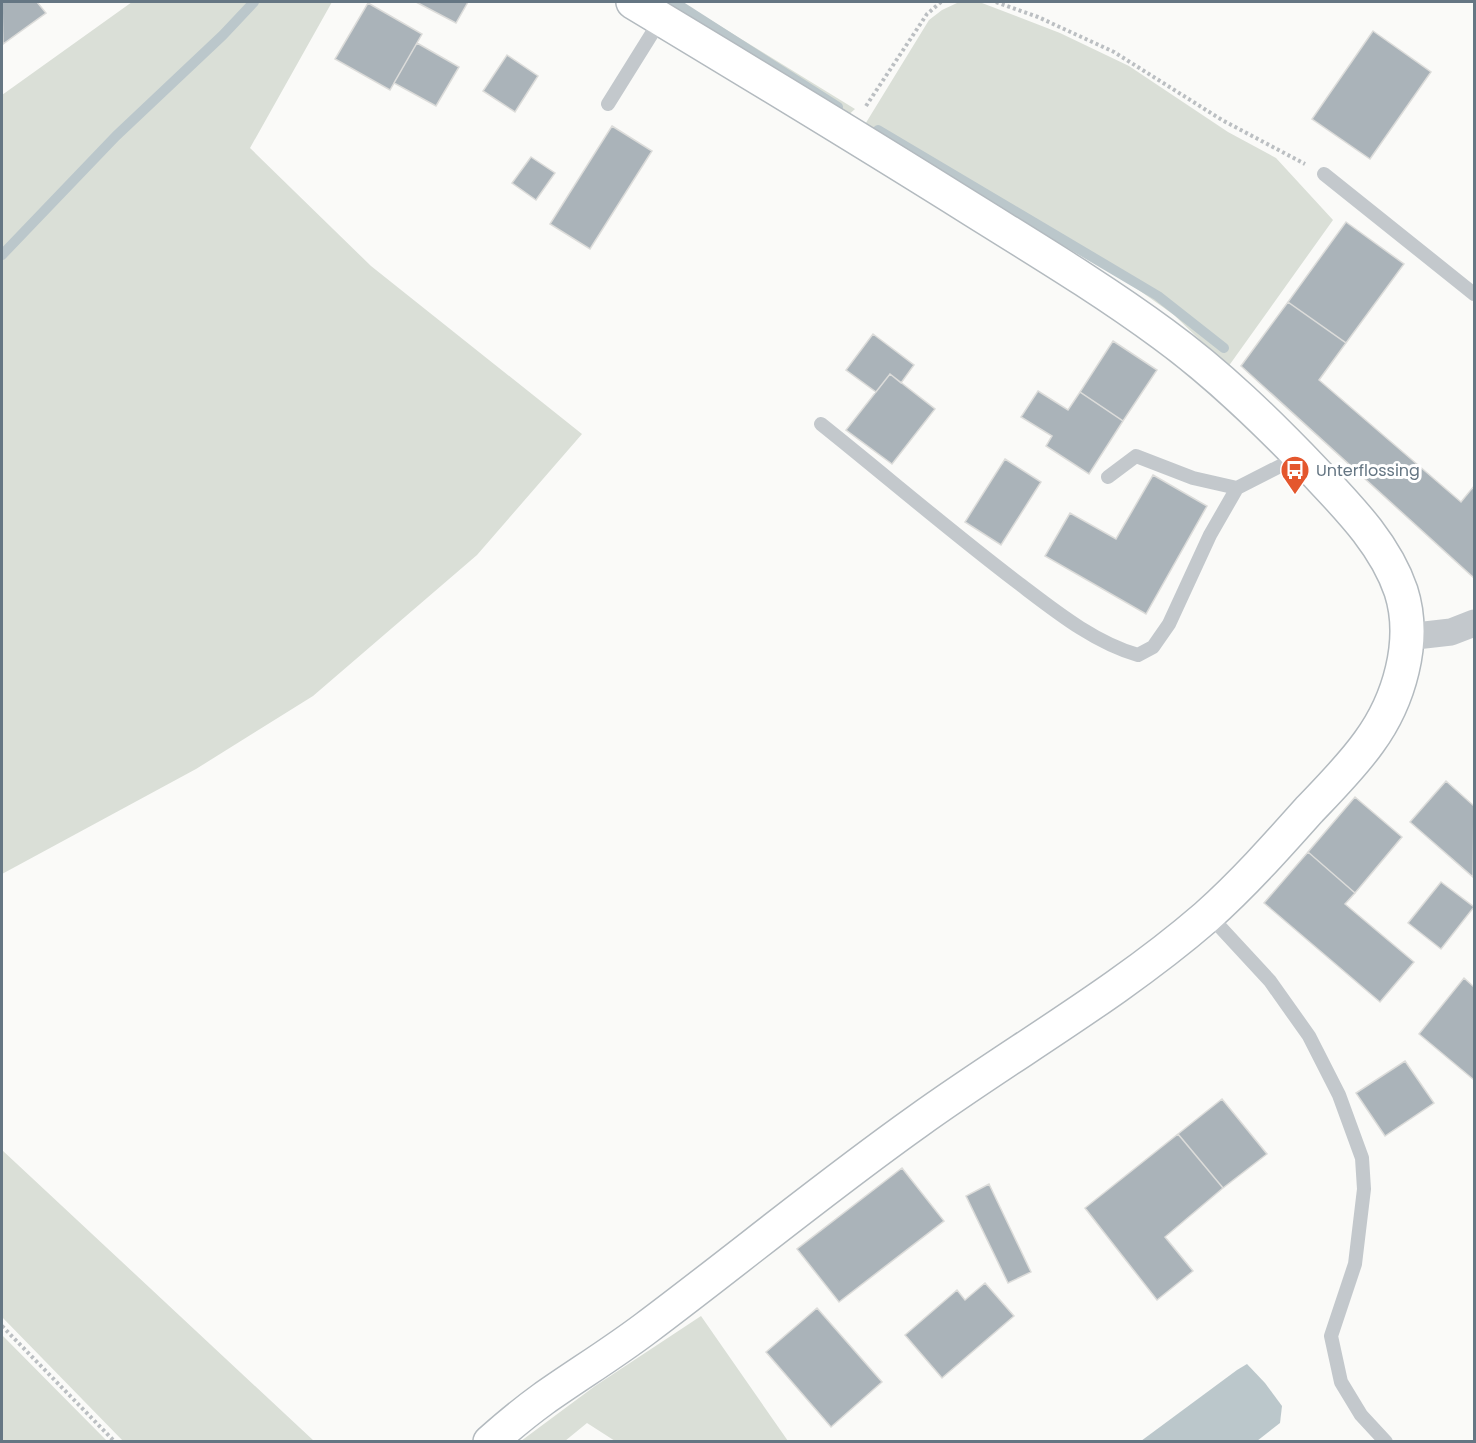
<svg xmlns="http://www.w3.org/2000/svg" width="1476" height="1443" font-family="Poppins,sans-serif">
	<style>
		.green { fill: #dadfd7 }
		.water { fill: #bbc7cb }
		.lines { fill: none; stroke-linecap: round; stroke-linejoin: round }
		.stream { stroke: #bbc7cb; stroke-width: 10 }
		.building { fill: #aab3b9; stroke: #dcdcda; stroke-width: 1.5 }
		.secondary-casing { stroke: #b3babf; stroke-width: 36 }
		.path { stroke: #bbbfc2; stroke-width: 4; stroke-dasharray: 3 3; stroke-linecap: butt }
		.lane { stroke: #c3c8cc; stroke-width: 14 }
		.street { stroke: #c3c8cc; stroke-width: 27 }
		.secondary { stroke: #fff; stroke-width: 33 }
		.labels { text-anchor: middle; stroke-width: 6; stroke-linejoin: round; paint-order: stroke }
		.poi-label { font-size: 16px; fill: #657683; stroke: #fff; text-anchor: start }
	</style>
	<rect width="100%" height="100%" fill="#fafaf8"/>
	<path class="green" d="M 132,2 L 332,2 L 250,148 L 371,266 L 582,434 L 477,555 L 313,696 L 196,769 L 2,874 L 2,95 Z
		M 659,2 L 681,2 L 855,109 L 844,119 Z
		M 957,3 L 982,3 L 1060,33 L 1129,66 L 1228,132 L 1276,158 L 1333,220 L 1228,367 L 1174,315 L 1126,281 L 864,126 L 929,20 L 942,10 Z
		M 2,1150 L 314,1441 L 123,1441 L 2,1317 Z
		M 701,1316 L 788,1441 L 615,1441 L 587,1423 L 565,1441 L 521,1441 L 595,1386 Z
		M 2,1335 L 107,1441 L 2,1441 Z"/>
	<path class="water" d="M 1247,1364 L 1265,1383 L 1282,1406 L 1280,1423 L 1257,1441 L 1141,1441 L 1237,1370 Z"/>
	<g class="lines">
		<path class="stream" d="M 674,2 L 838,107
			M 878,130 L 1158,296 L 1224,348
			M 2,255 L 116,136 L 223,35 L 254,2"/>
	</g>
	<path class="building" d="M 2,2 L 37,2 L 46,13 L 3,44 Z
		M 416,2 L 468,2 L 456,23 Z
		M 368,3 L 422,34 L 390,90 L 335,59 Z
		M 1373,31 L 1431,72 L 1370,159 L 1312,119 Z
		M 417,43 L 459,67 L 436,106 L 394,83 Z
		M 507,55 L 538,76 L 515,112 L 483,91 Z
		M 612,126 L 652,151 L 590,249 L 550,224 Z
		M 531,157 L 555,173 L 536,200 L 512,183 Z
		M 1346,222 L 1404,264 L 1346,343 L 1288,302 Z
		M 1288,302 L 1346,343 L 1319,380 L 1461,502 L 1474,486 L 1474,578 L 1241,366 Z
		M 873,334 L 914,365 L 901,383 L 890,374 L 876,392 L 846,370 Z
		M 1113,341 L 1157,370 L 1123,421 L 1080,392 Z
		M 890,374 L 935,409 L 892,464 L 846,430 Z
		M 1038,391 L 1068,410 L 1080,392 L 1123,421 L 1089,474 L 1046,446 L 1052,436 L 1021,417 Z
		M 1005,459 L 1041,482 L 1001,545 L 965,522 Z
		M 1153,475 L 1207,506 L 1146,614 L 1045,556 L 1070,513 L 1116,539 Z
		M 1446,781 L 1474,806 L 1473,877 L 1410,822 Z
		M 1355,797 L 1402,837 L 1355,893 L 1308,852 Z
		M 1308,852 L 1355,893 L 1345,904 L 1414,962 L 1380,1002 L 1264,903 Z
		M 1441,882 L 1474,907 L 1441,949 L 1408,923 Z
		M 1464,978 L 1474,987 L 1474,1080 L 1419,1034 Z
		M 1405,1061 L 1434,1103 L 1385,1136 L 1356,1093 Z
		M 1222,1099 L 1267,1154 L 1223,1188 L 1178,1134 Z
		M 1178,1134 L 1223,1188 L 1165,1237 L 1193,1271 L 1157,1300 L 1085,1208 Z
		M 902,1168 L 944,1221 L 839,1302 L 797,1249 Z
		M 989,1184 L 1031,1272 L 1008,1283 L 966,1196 Z
		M 985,1283 L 1014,1316 L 942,1378 L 905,1335 L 957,1290 L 965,1300 Z
		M 817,1308 L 882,1382 L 831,1427 L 766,1352 Z"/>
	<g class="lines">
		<g class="secondary-casing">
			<path id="secondary" d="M 490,1442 C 507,1427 525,1412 543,1399 C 577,1375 613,1353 646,1328 C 738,1259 825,1187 918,1121 C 1014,1052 1117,994 1206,917 C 1243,884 1276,847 1309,810 C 1330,788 1352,766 1369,742 C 1399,701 1417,641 1401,591 C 1385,544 1348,507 1315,472 C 1268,423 1218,374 1163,334 C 1102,289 1037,250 973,210 C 860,139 746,70 633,2"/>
		</g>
		<path class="path" d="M 996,2 L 1038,17 L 1114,52 L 1222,120 L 1305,164
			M 866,106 L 927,14 L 941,2
			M 2,1326 L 115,1442"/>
		<path class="lane" d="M 608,104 L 661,19
			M 1324,174 L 1474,294
			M 821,424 C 886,476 950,531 1017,582 C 1054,610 1093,642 1138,655 L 1153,647 L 1169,624 L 1210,535 L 1237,488
			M 1108,477 L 1136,456 L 1193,478 L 1237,488 L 1300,456
			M 1209,915 L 1270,981 L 1309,1036 L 1339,1095 L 1362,1158 L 1364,1189 L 1355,1264 L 1331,1336 L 1341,1382 L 1361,1415 L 1386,1442"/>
		<path class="street" d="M 1407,637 L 1451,632 L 1474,623"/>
		<use href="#secondary" class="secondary"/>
	</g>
	<defs>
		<g id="bus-pin" transform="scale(1.5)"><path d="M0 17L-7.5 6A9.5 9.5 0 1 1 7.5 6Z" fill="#e4572e" stroke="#fff"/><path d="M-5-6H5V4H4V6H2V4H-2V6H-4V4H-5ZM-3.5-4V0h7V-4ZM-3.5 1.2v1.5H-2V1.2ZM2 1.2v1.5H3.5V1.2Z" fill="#fff"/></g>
	</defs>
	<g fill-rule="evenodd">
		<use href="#bus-pin" x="1295" y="470"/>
	</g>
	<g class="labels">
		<g class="poi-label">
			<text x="1316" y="476">Unterflossing</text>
		</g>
	</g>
	<rect width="1476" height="1443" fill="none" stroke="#657683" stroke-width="6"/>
</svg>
